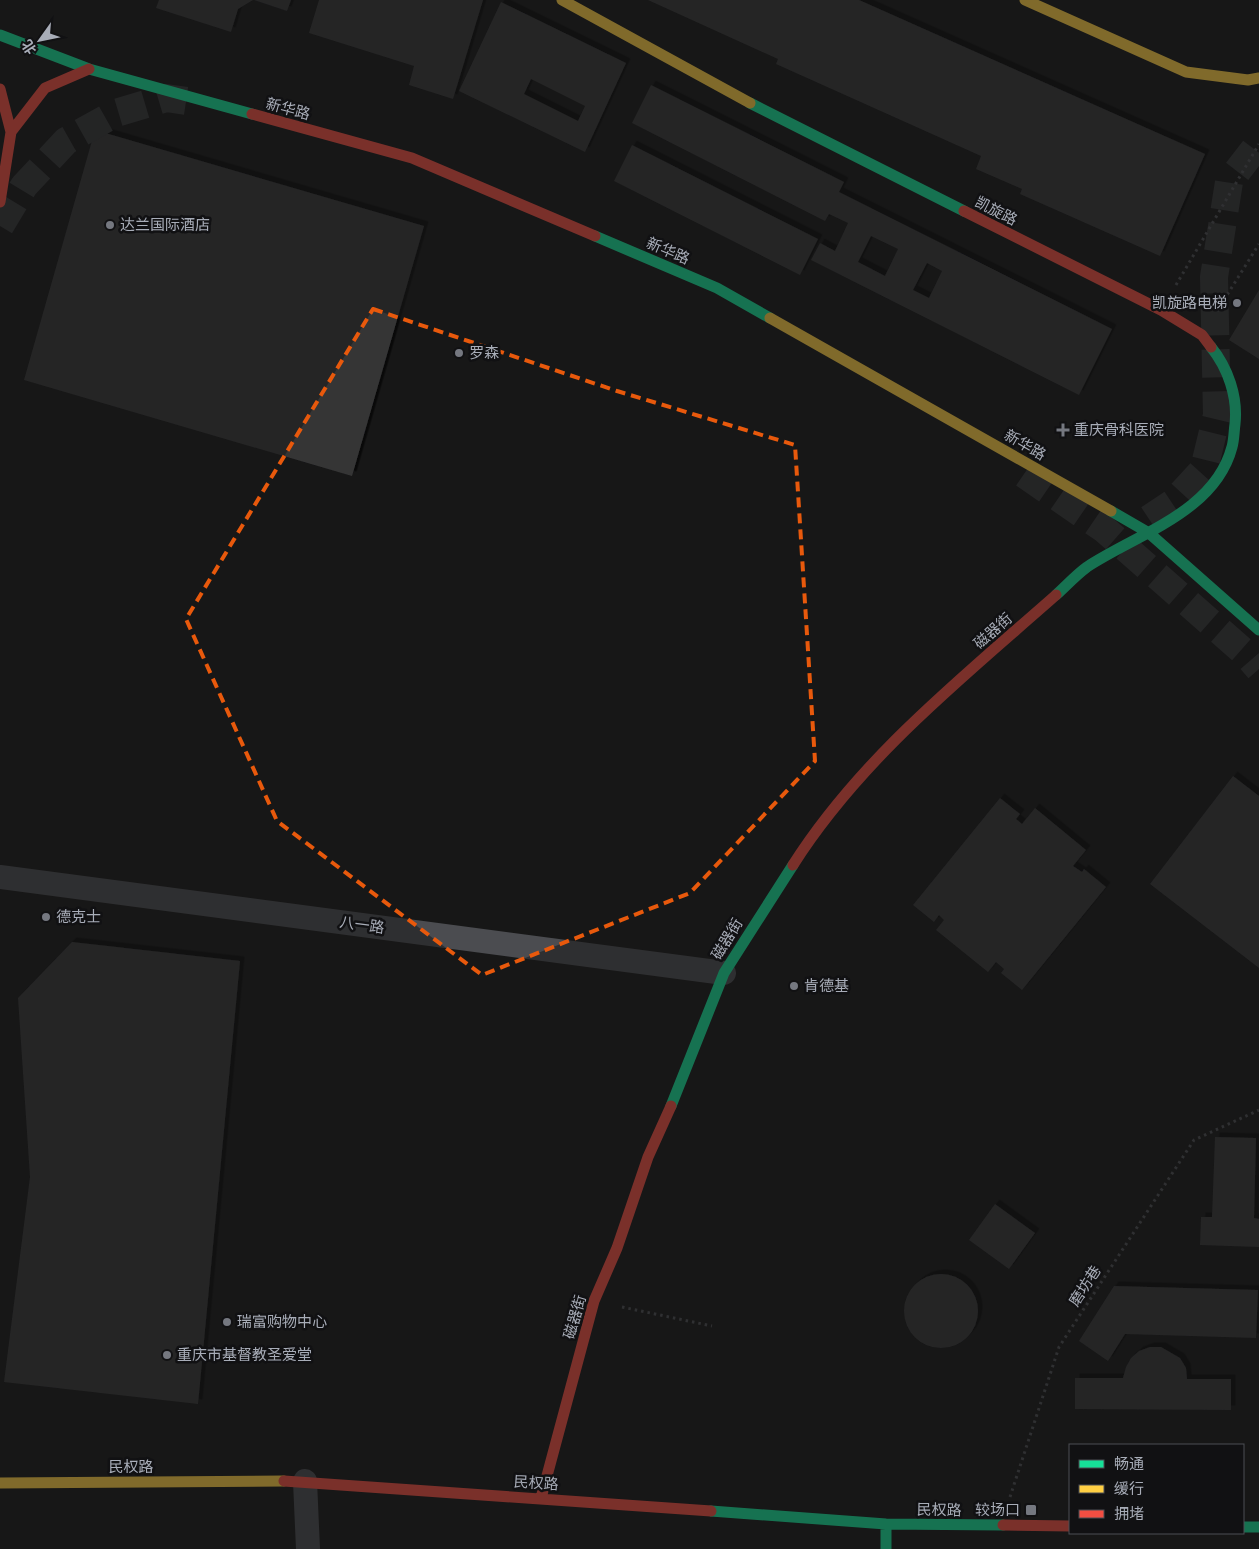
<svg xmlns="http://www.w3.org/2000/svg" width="1259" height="1549" font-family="'Source Sans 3','Noto Sans SC',sans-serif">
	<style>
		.building { fill: #353536; fill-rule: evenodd; filter: url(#shadow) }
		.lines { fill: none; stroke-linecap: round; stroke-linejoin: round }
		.secondary-tunnel { stroke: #343537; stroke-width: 28; stroke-dasharray: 28 14; stroke-linecap: butt }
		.path { stroke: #4d4e52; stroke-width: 3; stroke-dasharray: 2.5 4; stroke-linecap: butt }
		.street { stroke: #4b4c50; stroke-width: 24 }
		.fast { stroke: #16e098; stroke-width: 11 }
		.slow { stroke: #ffcf43; stroke-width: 11 }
		.jam { stroke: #f24e42; stroke-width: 11 }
		.marked { fill: none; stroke: #e8590c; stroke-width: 4; stroke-dasharray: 10 6; stroke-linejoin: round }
		.poi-dot { fill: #757880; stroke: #111113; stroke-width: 2 }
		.labels { text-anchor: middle; stroke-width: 5; stroke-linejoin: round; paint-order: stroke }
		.street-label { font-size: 15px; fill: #a8adb8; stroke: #111113 }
		.poi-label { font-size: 15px; fill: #a8adb8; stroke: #111113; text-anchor: start }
	</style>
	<defs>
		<filter id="shadow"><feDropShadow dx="4.5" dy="-4.5" stdDeviation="0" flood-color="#0009"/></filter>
	</defs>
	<rect width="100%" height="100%" fill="#171717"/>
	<path class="building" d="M 159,0 L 253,0 L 238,9 L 231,32 L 156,8 Z
		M 254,0 L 291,0 L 287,11 Z
		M 319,0 L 483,0 L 453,99 L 409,85 L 414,66 L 309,33 Z
		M 648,0 L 859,0 L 1205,154 L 1160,256 L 1020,194 L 1022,189 L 976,169 L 981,156 L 776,64 L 778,59 Z
		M 501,2 L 626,63 L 585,152 L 459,91 ZM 531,79 L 585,106 L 578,121 L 524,94 Z
		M 651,85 L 844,182 L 839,192 L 1112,329 L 1079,395 L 811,260 L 820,243 L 835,251 L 848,223 L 829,214 L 825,221 L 632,123 ZM 871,236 L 898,249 L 885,276 L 858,262 ZM 927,263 L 942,271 L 929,298 L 913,290 Z
		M 95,130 L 424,226 L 352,476 L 24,380 Z
		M 632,145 L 818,239 L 800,275 L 614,181 Z
		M 1259,290 L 1259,359 L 1229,340 Z
		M 1233,776 L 1259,796 L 1259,968 L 1150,884 Z
		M 1000,798 L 1020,814 L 1016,819 L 1022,824 L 1035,808 L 1086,850 L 1073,866 L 1082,872 L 1084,869 L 1106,887 L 1022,990 L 1001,973 L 1004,969 L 996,962 L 988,972 L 936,930 L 944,920 L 939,915 L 934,922 L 913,905 Z
		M 72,942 L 240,961 L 198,1404 L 4,1382 L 30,1177 L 18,998 Z
		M 1215,1137 L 1256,1138 L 1254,1218 L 1259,1219 L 1259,1247 L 1200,1245 L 1201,1217 L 1212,1217 Z
		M 995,1204 L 1035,1233 L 1009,1269 L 969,1240 Z
		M904 1311a37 37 0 1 1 74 0a37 37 0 1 1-74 0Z
		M 1114,1286 L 1258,1290 L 1256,1338 L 1125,1334 L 1108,1361 L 1079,1341 Z
		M 1150,1347 L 1161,1347 L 1180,1358 L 1186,1368 L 1187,1379 L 1231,1379 L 1231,1410 L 1075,1409 L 1075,1378 L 1123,1378 L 1126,1367 L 1131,1358 L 1139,1351 Z"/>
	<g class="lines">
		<path class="secondary-tunnel" d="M 0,226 L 24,186 L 66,141 L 116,113 L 166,98 L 193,102
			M 1024,474 L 1104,529 L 1245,653 L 1259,669
			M 1149,519 L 1173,503 L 1204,469 L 1217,415 L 1214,277 L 1229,182 L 1259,143"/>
		<path class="path" d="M 1176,285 L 1259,144
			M 1217,311 L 1259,244
			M 622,1307 L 712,1326
			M 1010,1497 L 1059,1347 L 1194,1140 L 1259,1110"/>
		<path class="street" d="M 0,877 L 724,973
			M 305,1481 L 308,1549"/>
		<path class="fast" d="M 0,35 L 89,69 L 252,114
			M 750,103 L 964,211
			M 595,236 L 717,288 L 770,318
			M 1111,511 L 1149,533 L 1259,630
			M 1056,595 C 1066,586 1076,575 1087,567 C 1137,534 1215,512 1232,447 C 1234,440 1234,431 1235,424 C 1238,397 1228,368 1211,347
			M 671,1106 L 724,973 L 793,865
			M 711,1511 L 886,1524 L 1003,1525
			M 886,1524 L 886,1549
			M 1243,1527 L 1259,1527"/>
		<path class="slow" d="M 562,0 L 750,103
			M 1025,0 L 1186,72 L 1248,80 L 1259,78
			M 770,318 L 1111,511
			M 0,1483 L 284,1481"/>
		<path class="jam" d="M 0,89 L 11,132
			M 252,114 L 412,158 L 595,236
			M 0,202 L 11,132 L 45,88 L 89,69
			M 964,211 L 1161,310 L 1202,335 L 1211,347
			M 793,865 C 861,758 962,678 1056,595
			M 284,1481 L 711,1511
			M 541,1498 L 594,1301 L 617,1248 L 648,1157 L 671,1106
			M 1003,1525 L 1070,1526"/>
	</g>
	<path d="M0 0H1259V1549H0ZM 373,309 L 617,391 L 795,445 L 815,761 L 690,893 L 482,975 L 277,821 L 186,619 Z" fill="#171717" fill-opacity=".55" fill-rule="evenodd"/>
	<path class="marked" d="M 373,309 L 617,391 L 795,445 L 815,761 L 690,893 L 482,975 L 277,821 L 186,619 Z"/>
	<g class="poi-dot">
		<circle cx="110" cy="225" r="5"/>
		<circle cx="1237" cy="303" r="5"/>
		<circle cx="459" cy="353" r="5"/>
		<path d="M1060.5 422.5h5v5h5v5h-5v5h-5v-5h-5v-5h5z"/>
		<circle cx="46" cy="917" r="5"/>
		<circle cx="794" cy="986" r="5"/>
		<circle cx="227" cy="1322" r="5"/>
		<circle cx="167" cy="1355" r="5"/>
		<rect x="1025" y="1504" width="12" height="12" rx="2.5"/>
	</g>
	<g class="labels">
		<g class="street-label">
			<text transform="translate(288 109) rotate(15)" y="5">新华路</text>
			<text transform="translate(996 211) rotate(27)" y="5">凯旋路</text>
			<text transform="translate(668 251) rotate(23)" y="5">新华路</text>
			<text transform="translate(1025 445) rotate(30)" y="5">新华路</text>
			<text transform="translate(993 631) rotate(-42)" y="5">磁器街</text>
			<text transform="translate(362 925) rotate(8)" y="5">八一路</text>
			<text transform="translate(727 939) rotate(-59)" y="5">磁器街</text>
			<text transform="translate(1085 1286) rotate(-57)" y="5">磨坊巷</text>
			<text transform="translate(575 1317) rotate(-74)" y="5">磁器街</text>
			<text x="131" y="1472">民权路</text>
			<text transform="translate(536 1483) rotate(4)" y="5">民权路</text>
			<text transform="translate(939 1510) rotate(1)" y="5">民权路</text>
		</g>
		<g class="poi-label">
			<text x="120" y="230">达兰国际酒店</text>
			<text x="1227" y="308" text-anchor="end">凯旋路电梯</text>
			<text x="469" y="358">罗森</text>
			<text x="1074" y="435">重庆骨科医院</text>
			<text x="56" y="922">德克士</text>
			<text x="804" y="991">肯德基</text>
			<text x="237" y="1327">瑞富购物中心</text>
			<text x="177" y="1360">重庆市基督教圣爱堂</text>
			<text x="1020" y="1515" text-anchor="end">较场口</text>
		</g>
	</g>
	<rect x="1069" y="1444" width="175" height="90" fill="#111113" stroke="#4d4f55"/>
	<rect x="1079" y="1460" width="25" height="8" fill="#16e098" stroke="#4d4f55"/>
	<text x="1114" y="1469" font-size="15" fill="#a8adb8">畅通</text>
	<rect x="1079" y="1485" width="25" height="8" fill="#ffcf43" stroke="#4d4f55"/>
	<text x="1114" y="1494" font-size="15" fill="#a8adb8">缓行</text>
	<rect x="1079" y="1510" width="25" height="8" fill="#f24e42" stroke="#4d4f55"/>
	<text x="1114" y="1519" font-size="15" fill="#a8adb8">拥堵</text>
	<g transform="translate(40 40) rotate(237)" stroke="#111113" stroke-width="4" paint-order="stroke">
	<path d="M0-4L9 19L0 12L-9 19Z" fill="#a8adb8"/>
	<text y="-8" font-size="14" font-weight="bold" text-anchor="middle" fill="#a8adb8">北</text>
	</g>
</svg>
